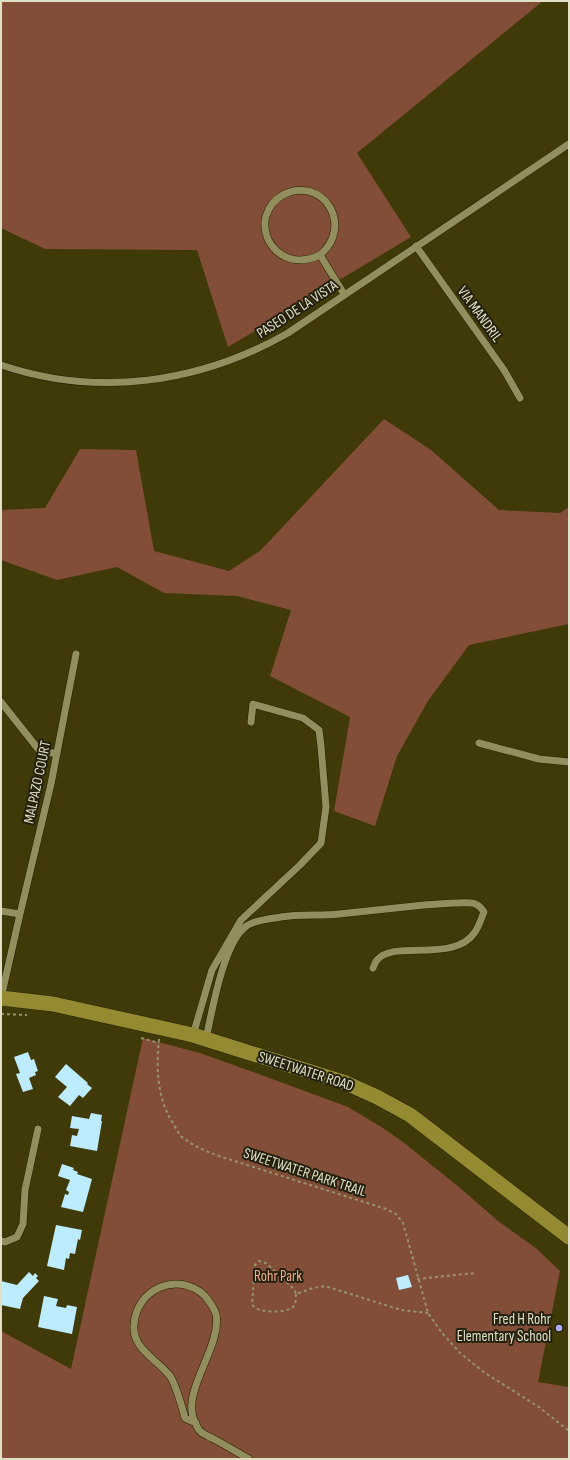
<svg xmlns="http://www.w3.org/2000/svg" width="570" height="1460" font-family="'Sofia Sans Condensed',sans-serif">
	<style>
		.green { fill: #824e38 }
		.building { fill: #bdecfe }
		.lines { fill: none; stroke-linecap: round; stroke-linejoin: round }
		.minor-casing { stroke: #252100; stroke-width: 8 }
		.major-casing { stroke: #252100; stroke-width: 16 }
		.path { stroke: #96936e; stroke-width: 2; stroke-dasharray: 3 3; stroke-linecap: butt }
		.minor { stroke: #938e5e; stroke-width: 7 }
		.major { stroke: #938a31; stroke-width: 15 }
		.poi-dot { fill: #aeaefa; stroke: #23210d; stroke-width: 1.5 }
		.labels { text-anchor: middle; stroke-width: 4; stroke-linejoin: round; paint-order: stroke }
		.street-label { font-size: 15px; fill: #e1dfc6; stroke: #23210d }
		.park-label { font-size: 15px; fill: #f6aa8a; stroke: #23210d }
		.poi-label { font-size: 15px; fill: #e1dfc6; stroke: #23210d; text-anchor: end }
	</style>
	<rect width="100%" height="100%" fill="#3f3a07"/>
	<path class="green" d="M 1,1 L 543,1 L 357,153 L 411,237 L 228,347 L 197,250 L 45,249 L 1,228 Z
		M 384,419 L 431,450 L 499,510 L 560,513 L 569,507 L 569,624 L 469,645 L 428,701 L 397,756 L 375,826 L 334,811 L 350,717 L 270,676 L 291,610 L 237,596 L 164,593 L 117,567 L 57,580 L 1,560 L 1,510 L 45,508 L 80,449 L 136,450 L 154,551 L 229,571 L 260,551 Z
		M 143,1038 L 200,1053 L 256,1073 L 348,1107 L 383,1128 L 403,1142 L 459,1187 L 498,1221 L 537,1249 L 560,1271 L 538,1382 L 569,1387 L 569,1459 L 1,1459 L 1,1331 L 71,1369 Z"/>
	<path class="building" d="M 28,1052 L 31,1060 L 34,1059 L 38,1071 L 35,1072 L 36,1075 L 29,1078 L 33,1089 L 23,1092 L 16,1074 L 20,1073 L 14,1057 Z
		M 66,1064 L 88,1083 L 87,1084 L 92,1088 L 83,1098 L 79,1095 L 70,1106 L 58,1097 L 67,1087 L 55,1077 Z
		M 91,1113 L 102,1115 L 101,1121 L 102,1121 L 97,1151 L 70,1146 L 72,1135 L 77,1136 L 79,1129 L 70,1128 L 72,1116 L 89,1119 Z
		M 62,1164 L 74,1168 L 73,1170 L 78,1172 L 77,1174 L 92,1179 L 83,1212 L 61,1207 L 65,1194 L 68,1195 L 69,1192 L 66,1190 L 70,1180 L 58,1176 Z
		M 56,1225 L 82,1230 L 80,1240 L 78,1239 L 75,1254 L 70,1253 L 69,1259 L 66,1258 L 64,1270 L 47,1266 Z
		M 29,1272 L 33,1276 L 35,1273 L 38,1276 L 36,1278 L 39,1281 L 23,1298 L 20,1309 L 1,1305 L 1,1281 L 17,1285 Z
		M 408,1275 L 412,1287 L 399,1290 L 396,1278 Z
		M 44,1296 L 58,1299 L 56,1306 L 66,1308 L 67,1305 L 77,1307 L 72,1334 L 38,1327 Z"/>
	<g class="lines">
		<g class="minor-casing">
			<path id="minor" d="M 416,246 L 504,370 L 520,398
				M 320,255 C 304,263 285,262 273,247 C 266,239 263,226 266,216 C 269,207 275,199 283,195 C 322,175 355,225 320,255 L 344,294
				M 1,365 C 98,398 200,383 288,333 L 569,144
				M 1,702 L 39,750 L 57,754
				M 479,743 L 539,759 L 569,762
				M 1,911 L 20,914
				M 1,998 L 20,914 L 51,784 L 76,654
				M 193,1035 L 212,970 L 241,920 L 300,865 L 321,843 L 326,807 L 321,746 L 319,730 L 303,718 L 253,704 L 251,722
				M 206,1039 C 212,1011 223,946 244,928 C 253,920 269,919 281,917 C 300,914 320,916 339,914 C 367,911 395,908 424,905 C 438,904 458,902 472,903 C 478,904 481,907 484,912 C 481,919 479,926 475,932 C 454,964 394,939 377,960 C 375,962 374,966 373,968
				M 1,1241 L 5,1242 L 17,1237 L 23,1224 L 25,1190 L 38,1129
				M 196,1423 L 185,1418 C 182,1407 176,1385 170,1376 C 157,1359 132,1349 134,1325 C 136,1289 178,1270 205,1296 C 209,1301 214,1308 216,1314 C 222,1345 184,1388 193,1417 C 194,1421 197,1427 199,1430 C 202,1434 208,1436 212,1438 C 225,1445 237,1452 249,1459"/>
		</g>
		<g class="major-casing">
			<path id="major" d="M 1,998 L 53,1004 L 193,1035 L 346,1083 L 377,1097 L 410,1115 L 569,1237"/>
		</g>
		<path class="path" d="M 1,1014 L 27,1015
			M 141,1038 L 159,1043
			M 159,1039 C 156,1070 157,1099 174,1125 C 177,1130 179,1135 183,1138 C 195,1147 208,1152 222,1157 L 386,1209 L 396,1214 L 403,1223 L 428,1313 L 442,1333 L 460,1353 L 485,1373 L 539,1407 L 569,1431
			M 417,1279 L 475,1273
			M 296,1294 C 296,1298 296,1303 294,1306 C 288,1313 268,1312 260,1310 C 257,1309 255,1307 252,1305 L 255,1265 L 259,1261 L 266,1263 L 294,1289 L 296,1294 L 313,1288 L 325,1286 L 401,1310 L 428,1313"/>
		<use href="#minor" class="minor"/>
		<use href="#major" class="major"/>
	</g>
	<circle class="poi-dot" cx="559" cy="1328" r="4"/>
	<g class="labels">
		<g class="street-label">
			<text transform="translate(297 309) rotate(-33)" y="5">PASEO DE LA VISTA</text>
			<text transform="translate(480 314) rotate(54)" y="5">VIA MANDRIL</text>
			<text transform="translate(37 782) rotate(-78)" y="5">MALPAZO COURT</text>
			<text transform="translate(306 1071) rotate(18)" y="5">SWEETWATER ROAD</text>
			<text transform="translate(305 1172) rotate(18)" y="5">SWEETWATER PARK TRAIL</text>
		</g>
		<g class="park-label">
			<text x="278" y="1281">Rohr Park</text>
		</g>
		<g class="poi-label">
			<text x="551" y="1324">Fred H Rohr<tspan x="551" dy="17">Elementary School</tspan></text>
		</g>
	</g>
	<rect width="570" height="1460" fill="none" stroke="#e1dfc6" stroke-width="4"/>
</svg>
